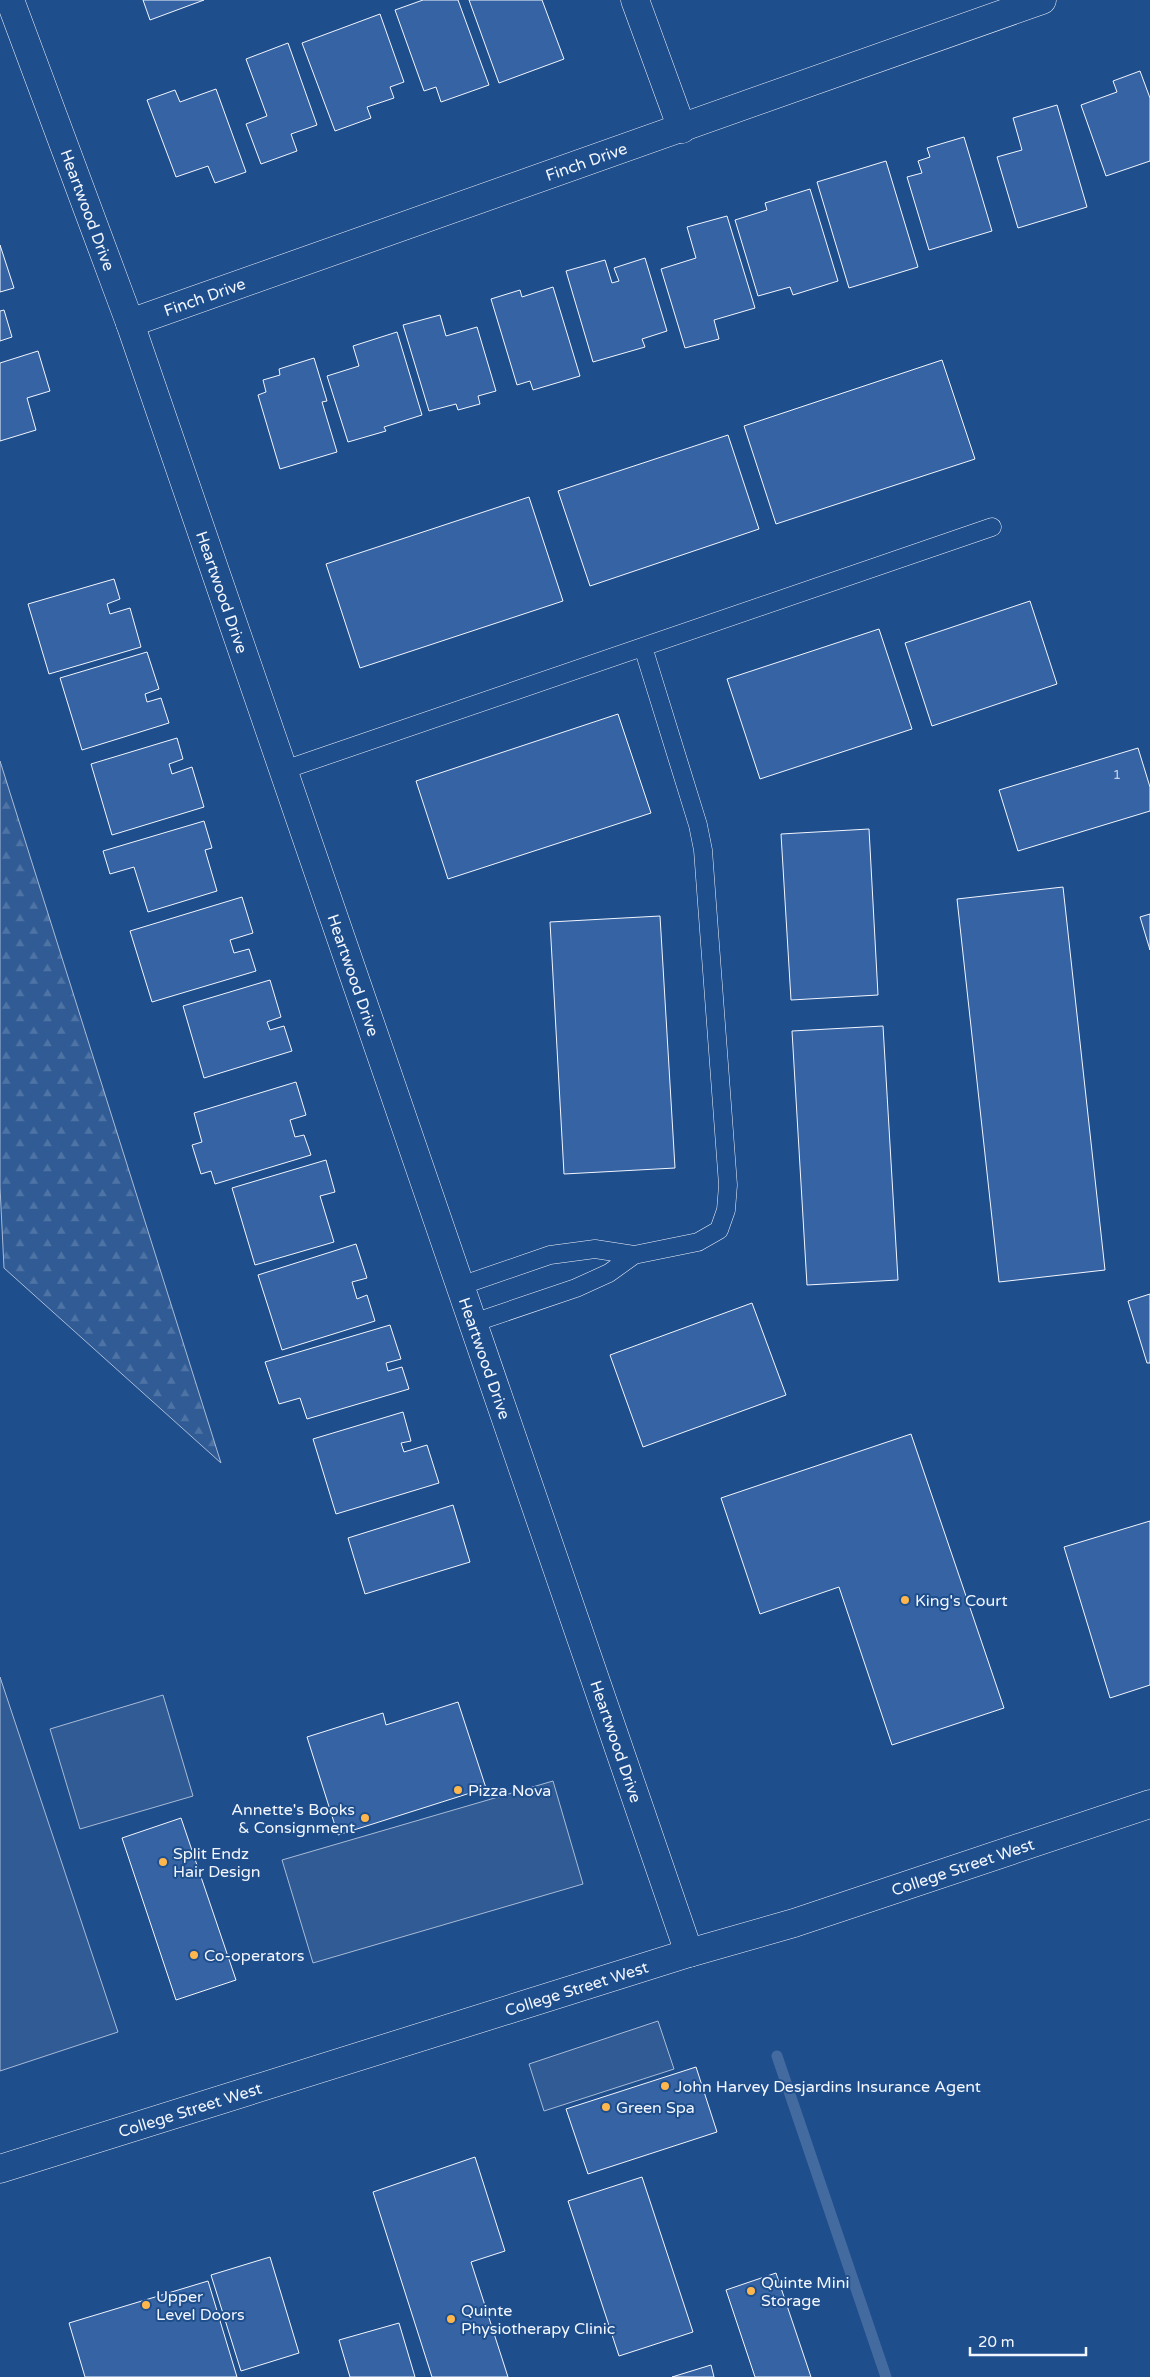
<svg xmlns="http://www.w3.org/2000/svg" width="1150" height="2377" font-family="'Varela Round',sans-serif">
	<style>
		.forest { fill: url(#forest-firs); stroke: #a8bbd7 }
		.pitch { fill: #305b95; stroke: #a8bbd7 }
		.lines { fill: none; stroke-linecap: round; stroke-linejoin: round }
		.stream { stroke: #446ba0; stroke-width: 11 }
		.building { fill: #3563a3; stroke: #f2f6ff }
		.service-casing { stroke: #f2f6ff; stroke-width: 19 }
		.minor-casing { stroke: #f2f6ff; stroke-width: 29 }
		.secondary-casing { stroke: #f2f6ff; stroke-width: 29 }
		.service { stroke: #1f4e8c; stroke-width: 18 }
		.minor { stroke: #1f4e8c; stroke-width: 28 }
		.secondary { stroke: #1f4e8c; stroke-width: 28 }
		.poi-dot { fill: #ffb74d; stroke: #1f4e8c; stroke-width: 2 }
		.labels { text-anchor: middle; stroke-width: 4; stroke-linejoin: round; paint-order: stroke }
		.number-label { font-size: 14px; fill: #c3d1e8 }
		.street-label { font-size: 16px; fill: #f2f6ff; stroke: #1f4e8c }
		.poi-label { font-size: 16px; fill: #f2f6ff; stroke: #1f4e8c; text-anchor: start }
	</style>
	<defs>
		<pattern id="forest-firs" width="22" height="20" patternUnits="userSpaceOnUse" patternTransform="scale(1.25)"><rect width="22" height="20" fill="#305b95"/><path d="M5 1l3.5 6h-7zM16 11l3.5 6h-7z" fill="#4e73a5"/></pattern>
	</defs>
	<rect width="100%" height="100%" fill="#1f4e8c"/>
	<path class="forest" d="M 0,761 L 221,1463 L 4,1268 L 0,1187 Z"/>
	<path class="pitch" d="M 0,1677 L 118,2032 L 0,2071 Z
		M 163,1695 L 193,1796 L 80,1829 L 50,1729 Z
		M 553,1781 L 583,1884 L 313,1963 L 282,1860 Z
		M 658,2021 L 674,2069 L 544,2111 L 529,2064 Z"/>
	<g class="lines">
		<path class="stream" d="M 777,2056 L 886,2377"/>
	</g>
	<path class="building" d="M 143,0 L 204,0 L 150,20 Z
		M 423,0 L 458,0 L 489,85 L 441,102 L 436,87 L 424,91 L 395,10 Z
		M 469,0 L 542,0 L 564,59 L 499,83 Z
		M 380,14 L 404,82 L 390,87 L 394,98 L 367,107 L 371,118 L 335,131 L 302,43 Z
		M 288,43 L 317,125 L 291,134 L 297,151 L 261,164 L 246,124 L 267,116 L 246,59 Z
		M 1140,71 L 1150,98 L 1150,161 L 1106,176 L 1081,105 L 1117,92 L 1113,81 Z
		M 216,89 L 246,172 L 215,183 L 208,166 L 176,177 L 147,100 L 175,90 L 180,102 Z
		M 1057,105 L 1087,207 L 1018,228 L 997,157 L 1022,150 L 1013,118 Z
		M 964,137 L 992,231 L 929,250 L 907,177 L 922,173 L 918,161 L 930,157 L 927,148 Z
		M 886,161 L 918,267 L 849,288 L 817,182 Z
		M 810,189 L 838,281 L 793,295 L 790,287 L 758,296 L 735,220 L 767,210 L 765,203 Z
		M 727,216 L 755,308 L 714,320 L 719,339 L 685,348 L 661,269 L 696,258 L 687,227 Z
		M 0,245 L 14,288 L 0,292 Z
		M 645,258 L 667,331 L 642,339 L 645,347 L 593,362 L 566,271 L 605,260 L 612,283 L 619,281 L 614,268 Z
		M 553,287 L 580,376 L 533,390 L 530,381 L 517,385 L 491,299 L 520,290 L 522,297 Z
		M 4,310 L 12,337 L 0,341 L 0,311 Z
		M 440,315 L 446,336 L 477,327 L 496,391 L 478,396 L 480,404 L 458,410 L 456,404 L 429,411 L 403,325 Z
		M 397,332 L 422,415 L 384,427 L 386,431 L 348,442 L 327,376 L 359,366 L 353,346 Z
		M 38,351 L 50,391 L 27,398 L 36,430 L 0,441 L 0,363 Z
		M 314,358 L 327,401 L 322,402 L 337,452 L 280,469 L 258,395 L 266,392 L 263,380 L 280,375 L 279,369 Z
		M 942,360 L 975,459 L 776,524 L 744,426 Z
		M 728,435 L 759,529 L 590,586 L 558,491 Z
		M 529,497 L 563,601 L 360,668 L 326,564 Z
		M 114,579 L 120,599 L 107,604 L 110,614 L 130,608 L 141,647 L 49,674 L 28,604 Z
		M 1030,601 L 1057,684 L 932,726 L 905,643 Z
		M 879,629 L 912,729 L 760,779 L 727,679 Z
		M 147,652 L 159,689 L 145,694 L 147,702 L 161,698 L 169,723 L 82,750 L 60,678 Z
		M 618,714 L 651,813 L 448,879 L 416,781 Z
		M 177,738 L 183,759 L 169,764 L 172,774 L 192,767 L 204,807 L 112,835 L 91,764 Z
		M 1138,748 L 1150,787 L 1150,811 L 1018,851 L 999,790 Z
		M 204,821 L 212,848 L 205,850 L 217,891 L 148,912 L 134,867 L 110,874 L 103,851 Z
		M 869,829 L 878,995 L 791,1000 L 781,834 Z
		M 1063,887 L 1105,1270 L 999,1282 L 957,899 Z
		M 242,897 L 253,933 L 230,940 L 234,953 L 249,949 L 256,971 L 152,1002 L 130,931 Z
		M 1150,914 L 1150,950 L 1140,917 Z
		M 660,916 L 675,1168 L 564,1174 L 550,922 Z
		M 270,980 L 281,1017 L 267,1022 L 270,1030 L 284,1026 L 292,1051 L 204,1078 L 183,1006 Z
		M 883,1026 L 898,1280 L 807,1285 L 792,1031 Z
		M 296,1082 L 306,1115 L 290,1120 L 295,1137 L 304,1135 L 311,1155 L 215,1184 L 211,1171 L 201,1174 L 192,1145 L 202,1142 L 194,1113 Z
		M 326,1160 L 335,1192 L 320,1196 L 334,1242 L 255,1265 L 232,1188 Z
		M 356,1244 L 367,1278 L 352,1282 L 357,1299 L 367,1295 L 375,1321 L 282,1350 L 258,1275 Z
		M 1150,1294 L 1150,1363 L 1147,1363 L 1128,1301 Z
		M 752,1303 L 786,1395 L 643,1447 L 610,1355 Z
		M 390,1325 L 401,1359 L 386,1363 L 388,1371 L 402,1367 L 409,1389 L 307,1419 L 300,1398 L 279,1404 L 265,1362 Z
		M 403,1412 L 411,1441 L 401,1443 L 404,1452 L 427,1445 L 439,1483 L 336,1514 L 313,1439 Z
		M 911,1434 L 1004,1708 L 892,1745 L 839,1587 L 760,1614 L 721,1498 Z
		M 453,1505 L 470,1562 L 365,1594 L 348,1538 Z
		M 1150,1521 L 1150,1685 L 1110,1698 L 1064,1547 Z
		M 458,1702 L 486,1788 L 338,1835 L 307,1737 L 383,1713 L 386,1725 Z
		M 181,1818 L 236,1980 L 176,2000 L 122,1838 Z
		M 696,2067 L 717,2132 L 588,2174 L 566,2109 Z
		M 475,2157 L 505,2251 L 471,2262 L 508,2377 L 432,2377 L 373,2192 Z
		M 642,2177 L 693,2332 L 619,2356 L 568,2201 Z
		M 270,2257 L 299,2353 L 241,2371 L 211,2275 Z
		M 776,2273 L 811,2377 L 755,2377 L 726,2290 Z
		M 208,2281 L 237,2377 L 85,2377 L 69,2323 Z
		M 399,2323 L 415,2377 L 350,2377 L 339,2340 Z
		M 711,2365 L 714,2377 L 672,2377 Z"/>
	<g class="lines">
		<g class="service-casing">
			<path id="service" d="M 284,770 L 992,527
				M 460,1286 L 550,1255 L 595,1249 L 634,1255 L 698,1242 L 719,1230 L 726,1210 L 728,1185 L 703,850 L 698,825 L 643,647
				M 473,1323 L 576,1288 L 609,1273 L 634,1255"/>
		</g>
		<g class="minor-casing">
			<g id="minor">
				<path id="s1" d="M 10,0 L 130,323 L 689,1953"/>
				<path d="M 635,0 L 682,129"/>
				<path id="s2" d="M 130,323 L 1042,0"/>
			</g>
		</g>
		<g class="secondary-casing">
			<g id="secondary">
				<path id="s3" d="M 0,2169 L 689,1953 L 794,1923 L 1150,1804"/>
			</g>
		</g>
		<use href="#service" class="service"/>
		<use href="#minor" class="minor"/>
		<use href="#secondary" class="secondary"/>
	</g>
	<g class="poi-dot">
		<circle cx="905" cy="1600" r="5"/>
		<circle cx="458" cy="1790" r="5"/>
		<circle cx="365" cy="1818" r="5"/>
		<circle cx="163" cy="1862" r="5"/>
		<circle cx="194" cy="1955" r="5"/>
		<circle cx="665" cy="2086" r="5"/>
		<circle cx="606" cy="2107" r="5"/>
		<circle cx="751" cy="2291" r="5"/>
		<circle cx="146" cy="2305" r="5"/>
		<circle cx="451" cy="2319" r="5"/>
	</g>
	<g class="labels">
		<g class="number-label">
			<text x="1117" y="779">1</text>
		</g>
		<g class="street-label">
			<text dy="6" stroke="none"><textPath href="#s2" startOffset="484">Finch Drive</textPath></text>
			<text dy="6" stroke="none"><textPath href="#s1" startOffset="224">Heartwood Drive</textPath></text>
			<text dy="6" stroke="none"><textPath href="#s2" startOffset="79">Finch Drive</textPath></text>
			<text dy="6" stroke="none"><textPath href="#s1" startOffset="629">Heartwood Drive</textPath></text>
			<text dy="6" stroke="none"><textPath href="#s1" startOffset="1034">Heartwood Drive</textPath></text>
			<text dy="6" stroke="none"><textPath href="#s1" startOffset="1439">Heartwood Drive</textPath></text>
			<text dy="6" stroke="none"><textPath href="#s1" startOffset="1844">Heartwood Drive</textPath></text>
			<text dy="6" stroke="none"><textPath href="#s3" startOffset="1009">College Street West</textPath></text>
			<text dy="6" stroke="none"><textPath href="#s3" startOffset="604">College Street West</textPath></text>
			<text dy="6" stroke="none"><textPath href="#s3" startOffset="199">College Street West</textPath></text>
		</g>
		<g class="poi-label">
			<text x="915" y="1606">King's Court</text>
			<text x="468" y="1796">Pizza Nova</text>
			<text x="355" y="1815" text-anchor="end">Annette's Books<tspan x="355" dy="18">&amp; Consignment</tspan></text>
			<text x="173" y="1859">Split Endz<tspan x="173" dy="18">Hair Design</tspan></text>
			<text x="204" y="1961">Co-operators</text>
			<text x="675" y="2092">John Harvey Desjardins Insurance Agent</text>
			<text x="616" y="2113">Green Spa</text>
			<text x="761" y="2288">Quinte Mini<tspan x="761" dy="18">Storage</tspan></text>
			<text x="156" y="2302">Upper<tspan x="156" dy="18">Level Doors</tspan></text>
			<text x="461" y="2316">Quinte<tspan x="461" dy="18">Physiotherapy Clinic</tspan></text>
		</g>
	</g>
	<path d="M970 2347v8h116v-8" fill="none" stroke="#f2f6ff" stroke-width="2.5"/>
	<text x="978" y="2347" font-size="15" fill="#f2f6ff" stroke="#1f4e8c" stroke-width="4" paint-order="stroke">20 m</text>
</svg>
